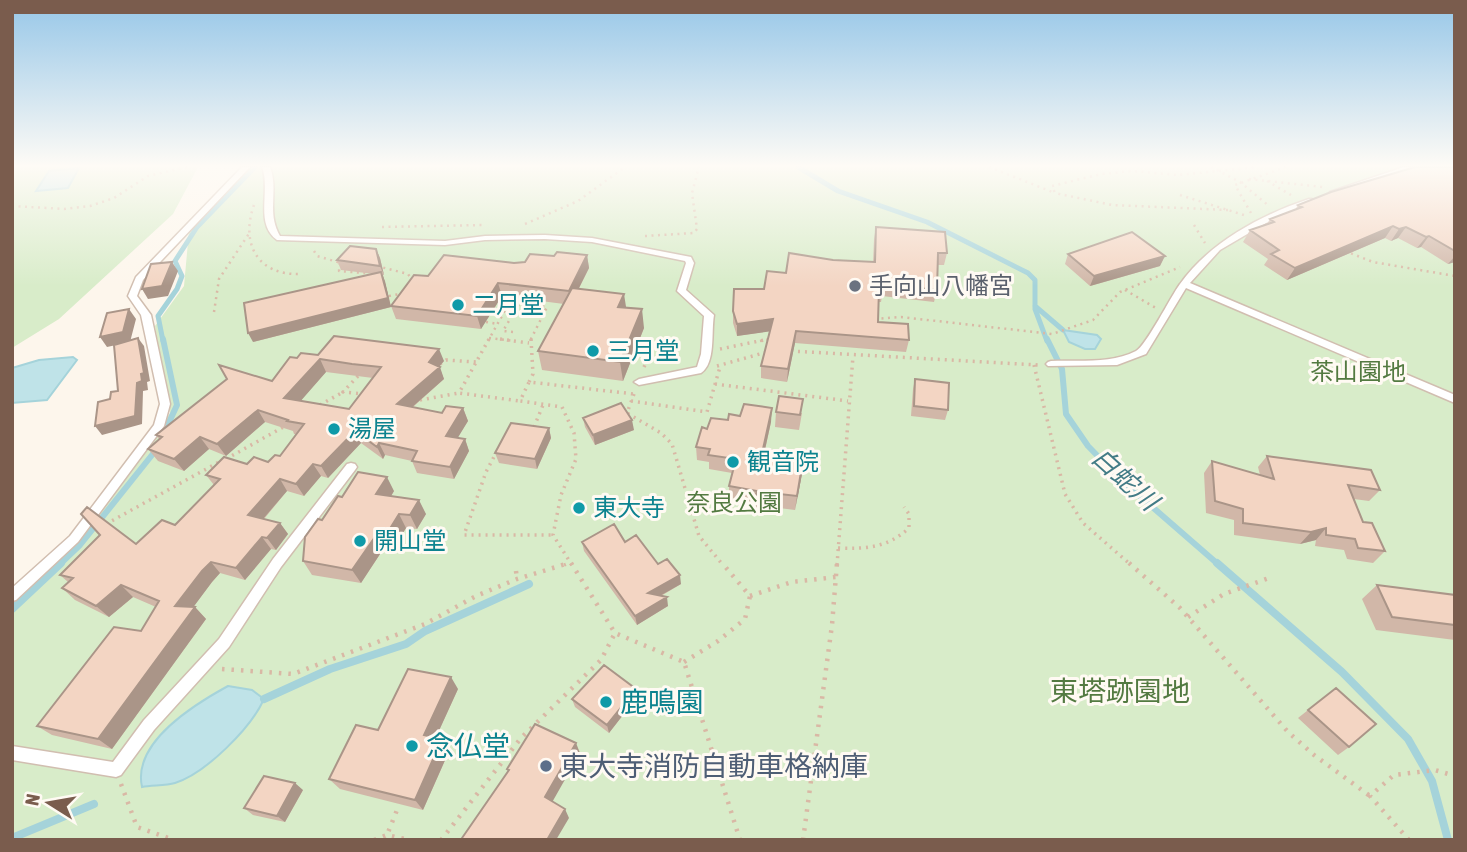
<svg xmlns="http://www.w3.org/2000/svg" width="1467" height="852" font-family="'Asap Condensed','Noto Sans JP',sans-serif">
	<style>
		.green { fill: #d8ecc9 }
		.water { fill: #bfe3e8; stroke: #a5d3da; stroke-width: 2 }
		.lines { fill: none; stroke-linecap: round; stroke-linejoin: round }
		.stream-far2 { stroke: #a5d3da; stroke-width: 5 }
		.stream-far1 { stroke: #a5d3da; stroke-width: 6 }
		.stream { stroke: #a5d3da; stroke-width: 8 }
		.service-casing { stroke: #d1beb0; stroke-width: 3 }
		.path-far2 { stroke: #d9b8a5; stroke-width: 2.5; stroke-dasharray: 2 4.5; stroke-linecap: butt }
		.path-far1 { stroke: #d9b8a5; stroke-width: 3.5; stroke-dasharray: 2 5; stroke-linecap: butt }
		.path { stroke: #d9b8a5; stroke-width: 4.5; stroke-dasharray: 2.5 7; stroke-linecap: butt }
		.service { fill: #fff; fill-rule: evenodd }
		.wall { fill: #d1b7a8; fill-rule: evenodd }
		.shaded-wall { fill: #aa9588 }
		.building { fill: #f3d5c3; stroke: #aa9588; stroke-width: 2; fill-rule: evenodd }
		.worship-dot { fill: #6b7280; stroke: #fffaf3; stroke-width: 2.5 }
		.culture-dot { fill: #0f9aa8; stroke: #fffaf3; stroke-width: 2.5 }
		.service-dot { fill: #5c6f8a; stroke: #fffaf3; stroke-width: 2.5 }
		.labels { text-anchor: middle; stroke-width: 6; stroke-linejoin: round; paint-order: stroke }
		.worship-label { font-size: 24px; fill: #5b616d; stroke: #fffaf3; text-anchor: start }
		.culture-label { font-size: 24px; fill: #0d838f; stroke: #fffaf3; text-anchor: start }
		.park-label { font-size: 24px; fill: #537a41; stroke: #fffaf3 }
		.water-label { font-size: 26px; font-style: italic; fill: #437c86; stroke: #fffaf3 }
		.near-park-label { font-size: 28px; fill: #537a41; stroke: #fffaf3 }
		.near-culture-label { font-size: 28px; fill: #0d838f; stroke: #fffaf3; text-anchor: start }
		.near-service-label { font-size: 28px; fill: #4e5e75; stroke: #fffaf3; text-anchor: start }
	</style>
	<rect width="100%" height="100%" fill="#fdf6ec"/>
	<path class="green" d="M 12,167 L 198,167 L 173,214 L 59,319 L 12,348 Z
		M 250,167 L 1455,167 L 1455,840 L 12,840 L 12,604 L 76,544 L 170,413 L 155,326 L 184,286 L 189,231 Z"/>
	<path class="water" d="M 79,168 L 68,188 L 36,191 L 49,171 Z
		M 1063,330 L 1097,335 L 1101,339 L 1095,349 L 1085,349 L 1069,342 Z
		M 73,357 L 77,360 L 47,400 L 12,403 L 12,368 L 39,360 Z
		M 228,686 L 252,690 L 264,699 C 251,728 206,773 175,783 C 165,786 152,785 142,787 C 132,742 195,704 228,686 Z"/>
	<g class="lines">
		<path class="stream-far2" d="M 798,167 L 838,191 L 927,222 L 1028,273 L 1035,280 L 1035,309 L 1047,341
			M 1035,306 L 1063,330
			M 163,341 L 158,316 L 177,289 L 182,276 L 175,261 L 197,227 L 255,167"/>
		<path class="stream-far1" d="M 163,339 L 177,405 L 165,431
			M 1047,339 L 1062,369 L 1066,414 L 1088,446 L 1119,478 L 1219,565
			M 59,565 L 80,545 L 156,450"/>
		<path class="stream" d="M 1217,563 L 1342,672 L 1408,739 L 1432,781 L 1448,840
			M 12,609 L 61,563
			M 264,699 L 330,669 L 406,644 L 425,631 L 529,584
			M 12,838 L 94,804"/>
		<g class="service-casing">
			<path id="service" d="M 242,167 L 250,167 L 143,280 L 137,296 L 151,315 L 170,404 L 164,426 L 78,542 L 16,600 L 12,601 L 12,588 L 70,536 L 154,425 L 160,404 L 141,315 L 128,296 L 136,277 Z
				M 262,167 L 270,167 C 279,191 266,212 280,236 L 445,241 L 485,236 L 545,235 L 592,238 L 691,257 L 694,263 L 686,290 L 714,315 C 711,332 716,363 701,373 L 639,385 L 634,382 L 639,379 L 697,367 L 701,354 L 704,316 L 677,291 L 686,263 L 685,261 L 592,242 L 545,239 L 485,240 L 445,245 L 277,240 C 254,224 271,190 262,167 Z
				M 1404,167 L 1415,167 L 1337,194 L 1330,192 Z
				M 1309,199 L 1312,199 L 1312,203 L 1266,223 L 1220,250 L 1190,283 L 1455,395 L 1455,403 L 1186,288 L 1146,354 L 1117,365 L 1048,366 L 1046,364 L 1048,362 L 1051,361 C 1079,360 1111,364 1136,351 C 1146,346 1171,296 1180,284 C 1210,242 1261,215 1309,199 Z
				M 351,463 L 355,464 L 357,467 L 355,470 L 281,567 L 229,647 L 154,730 L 121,775 L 116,777 L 12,760 L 12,746 L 113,762 L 144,720 L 219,639 L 273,559 L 347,464 Z"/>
		</g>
		<path class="path-far2" d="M 989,167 L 1055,193
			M 1211,167 L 1240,182 L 1269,206
			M 1249,179 L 1323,187
			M 1267,181 L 1291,195
			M 1180,195 L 1247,216
			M 254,205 C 240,244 258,276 301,274
			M 12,206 L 64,209 L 90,206 L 114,198 L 148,176 L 187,167
			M 1228,210 L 1112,205 L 1055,193 L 1052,186 L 1101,174 L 1133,171 L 1178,175 L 1258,167
			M 1251,213 L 1235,185 L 1286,167
			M 525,224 L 578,201 L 625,167
			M 1194,225 L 1205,243
			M 382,227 L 482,225
			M 645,236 L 694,233 L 697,229 L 692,193 L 699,167
			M 314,251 L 317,256 L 341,263
			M 1345,251 L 1373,262 L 1455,276
			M 340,263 L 339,271 L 364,273 L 367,269
			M 377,266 L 408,274 L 412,280
			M 1125,290 L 1156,308
			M 389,296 L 405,293
			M 510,303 L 547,307 L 530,341
			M 214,312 L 219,279 L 250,232
			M 875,319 L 901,317 L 1052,334 L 1093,320 L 1120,292 L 1180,267
			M 486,322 L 498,324
			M 513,332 L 503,331 L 519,304
			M 489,338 L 514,341
			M 488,341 L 513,296
			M 760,341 L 771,339"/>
		<path class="path-far1" d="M 489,339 L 459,393 L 520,401
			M 500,339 L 529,343
			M 720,349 L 769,339
			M 791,351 L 1038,365
			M 440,364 L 446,360 L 476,362
			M 1034,365 L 1065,494 L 1083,523 L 1131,565
			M 717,366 L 767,352
			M 644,367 L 649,356 L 675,360
			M 358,376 L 343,392 L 364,394
			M 529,382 L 533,374 L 531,339
			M 715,384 L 848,401
			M 634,394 L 627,413 L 661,433 L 672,444 L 699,536 L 723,565
			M 420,400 L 459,393
			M 631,401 L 707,412 L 720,367
			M 320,405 L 343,392
			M 534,427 L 543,405
			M 497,451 L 486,472 L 464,535 L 553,535
			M 226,459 L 287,425
			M 106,524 L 219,462
			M 838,548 C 866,549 887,548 909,528 L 909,514 L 904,507
			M 564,565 L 569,563
			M 572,565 L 553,535 L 561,495 L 576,459 L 574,433 L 562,407 L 520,401 L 529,382 L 634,394
			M 837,565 L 853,356"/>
		<path class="path" d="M 571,563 L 615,633 L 684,662 L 740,840
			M 1129,563 L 1180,608 L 1288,732 L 1314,755 L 1370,796
			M 516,571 L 517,579
			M 750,596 L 792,582 L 836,577
			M 1188,617 L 1224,594 L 1272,577
			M 684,662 L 718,641 L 745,619 L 750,596 L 722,563
			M 222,669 L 293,674 L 425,624 L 476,596 L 517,579 L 569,563
			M 121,784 L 137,827 L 174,840
			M 374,840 L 387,835 L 409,840
			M 385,840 L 399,805
			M 441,840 L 521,738 L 601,660 L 615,633
			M 803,840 L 832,625 L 837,563
			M 1409,840 L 1370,796 L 1394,775 L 1435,770 L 1455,776"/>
		<use href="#service" class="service"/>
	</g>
	<path class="wall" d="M 1455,167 L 1455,262 L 1448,264 L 1421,247 L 1417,248 L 1398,238 L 1391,241 L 1385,238 L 1287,280 L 1264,265 L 1268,259 L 1243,242 L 1250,230 L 1267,224 L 1270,219 L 1295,210 L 1298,205 Z
		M 876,227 L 947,253 L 944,265 L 937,265 L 937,290 L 934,302 L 882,296 L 881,302 L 879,302 L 878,322 L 909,340 L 906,352 L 795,343 L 787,382 L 761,378 L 761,366 L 770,331 L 737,336 L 733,323 L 733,311 L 786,273 L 873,262 L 874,239 Z
		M 376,249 L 380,258 L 384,275 L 383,275 L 391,307 L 253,342 L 374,274 L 341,270 L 337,260 Z
		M 1068,254 L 1160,266 L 1090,286 L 1065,264 Z
		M 587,255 L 589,268 L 579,288 L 626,308 L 644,328 L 623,381 L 542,370 L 538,351 L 564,304 L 502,296 L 481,329 L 396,319 L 391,306 L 428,276 L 514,263 L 525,262 L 554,256 Z
		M 318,355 L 444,361 L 439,367 L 444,379 L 413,407 L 442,413 L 463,408 L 468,421 L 457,438 L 465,439 L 469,451 L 454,479 L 417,473 L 412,461 L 385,455 L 383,459 L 361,443 L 328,478 L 321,476 L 304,496 L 287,491 L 264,519 L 280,523 L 288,534 L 276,550 L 271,549 L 245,580 L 220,573 L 212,582 L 193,607 L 195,607 L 206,619 L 112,749 L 52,735 L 37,726 L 141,631 L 156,607 L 133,597 L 109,617 L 75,600 L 62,588 L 68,582 L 60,575 L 136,544 L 175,525 L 214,485 L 206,475 L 247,464 L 268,462 L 280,456 L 296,434 L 294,434 L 293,431 L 265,422 L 226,456 L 209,449 L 184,471 L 158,461 L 148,449 L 159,439 L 156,435 L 272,381 L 297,358 ZM 326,372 L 373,378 L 349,409 L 300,401 Z
		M 915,379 L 948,410 L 945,420 L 911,416 L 913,389 Z
		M 776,412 L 802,413 L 799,430 L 775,427 Z
		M 583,418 L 634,430 L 595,445 L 585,427 Z
		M 728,420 L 771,422 L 765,450 L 784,458 L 802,474 L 795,510 L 779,508 L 778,512 L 756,508 L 756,504 L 729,500 L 729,486 L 732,473 L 709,469 L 709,462 L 697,460 L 696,447 L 707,429 Z
		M 549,428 L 551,438 L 537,469 L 499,463 L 495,453 Z
		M 1267,456 L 1380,490 L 1369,501 L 1354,499 L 1363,522 L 1385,551 L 1373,563 L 1347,559 L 1344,550 L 1315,546 L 1316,540 L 1300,544 L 1234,535 L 1234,520 L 1206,513 L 1204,473 L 1212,461 L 1260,475 L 1258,467 Z
		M 394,491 L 391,496 L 426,514 L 417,529 L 406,528 L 393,549 L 384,548 L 361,583 L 312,575 L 303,561 L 322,520 L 342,497 Z
		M 582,542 L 625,542 L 658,564 L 681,584 L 661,596 L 668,606 L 637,625 L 584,551 Z
		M 1377,585 L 1455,595 L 1455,640 L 1376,630 L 1362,599 Z
		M 1336,688 L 1349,747 L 1338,755 L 1298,718 Z
		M 458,689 L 436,737 L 450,749 L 423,810 L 340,789 L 329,779 L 378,730 Z
		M 637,697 L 609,733 L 575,707 L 572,699 Z
		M 303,790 L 285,822 L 253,815 L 244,808 Z"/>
	<path class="shaded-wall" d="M 1393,226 L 1385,238 L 1287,280 L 1295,268 Z
		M 1406,227 L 1398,238 L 1391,241 L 1399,229 Z
		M 1429,236 L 1421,247 L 1417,248 L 1426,237 Z
		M 376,249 L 380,258 L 384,275 L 380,266 Z
		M 587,255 L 589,268 L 571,304 L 569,291 Z
		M 1165,256 L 1160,266 L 1090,286 L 1094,276 Z
		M 1455,256 L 1455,262 L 1448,264 Z
		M 172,262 L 178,271 L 168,296 L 148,299 L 142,289 Z
		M 381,272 L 385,281 L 391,307 L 253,342 L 248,333 Z
		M 498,283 L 502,296 L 481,329 L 477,316 Z
		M 624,294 L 627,313 L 618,307 Z
		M 129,309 L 136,319 L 130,342 L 107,347 L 100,337 Z
		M 642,309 L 644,328 L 623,381 L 620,362 Z
		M 773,319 L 772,331 L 737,336 L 737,324 Z
		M 796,331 L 795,343 L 787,382 L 788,369 Z
		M 138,338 L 144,346 L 150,381 L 147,382 L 148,390 L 143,391 L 142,424 L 102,435 L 95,426 L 135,416 Z
		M 439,349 L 444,361 L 438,368 L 440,367 L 444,379 L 402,416 L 397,404 Z
		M 320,359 L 326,372 L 292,411 L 284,398 Z
		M 463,408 L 468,421 L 451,449 L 446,436 Z
		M 772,408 L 771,422 L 762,463 L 763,449 Z
		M 258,410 L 265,422 L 226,456 L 217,444 Z
		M 632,420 L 634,430 L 595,445 L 593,435 Z
		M 549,428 L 551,438 L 537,469 L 535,459 Z
		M 355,431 L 361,443 L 328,478 L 321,466 Z
		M 200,437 L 209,449 L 184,471 L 174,459 Z
		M 465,439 L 469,451 L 454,479 L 450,467 Z
		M 379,443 L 385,455 L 383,459 L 377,447 Z
		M 803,460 L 802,474 L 795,510 L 797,496 Z
		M 313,464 L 321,476 L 304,496 L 296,484 Z
		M 387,477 L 394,491 L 384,508 L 376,494 Z
		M 280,479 L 287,491 L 257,526 L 248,515 Z
		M 419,500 L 426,514 L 417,529 L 410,515 Z
		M 399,514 L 406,528 L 393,549 L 386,535 Z
		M 280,523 L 288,534 L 276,550 L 267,538 Z
		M 1326,528 L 1316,540 L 1300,544 L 1311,532 Z
		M 377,534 L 384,548 L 361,583 L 352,570 Z
		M 262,537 L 271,549 L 245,580 L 236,568 Z
		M 211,562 L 220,573 L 212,582 L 186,617 L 175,606 L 202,571 Z
		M 680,575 L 681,584 L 649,602 L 648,593 Z
		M 121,585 L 133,597 L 109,617 L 96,606 Z
		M 667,597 L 668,606 L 637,625 L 635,616 Z
		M 195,607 L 206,619 L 112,749 L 98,739 Z
		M 451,677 L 458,689 L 432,746 L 424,735 Z
		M 636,689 L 637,697 L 609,733 L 607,725 Z
		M 442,739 L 450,749 L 423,810 L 415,800 Z
		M 576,743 L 580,753 L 550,806 L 545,797 Z
		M 295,783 L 303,790 L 285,822 L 277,816 Z
		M 565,809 L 569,818 L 556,840 L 547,840 Z"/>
	<path class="building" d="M 1415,167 L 1455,167 L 1455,251 L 1429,236 L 1426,237 L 1406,227 L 1399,229 L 1393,226 L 1295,268 L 1271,254 L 1279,250 L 1250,230 L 1274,222 L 1270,219 L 1302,207 L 1298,205 L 1331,192 Z
		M 876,227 L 945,232 L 947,253 L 938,253 L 937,290 L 884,284 L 883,290 L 879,289 L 878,322 L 908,324 L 909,340 L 796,331 L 788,369 L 761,366 L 773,319 L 737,324 L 733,311 L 734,289 L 764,289 L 767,271 L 786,273 L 789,253 L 833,260 L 875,262 Z
		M 1132,232 L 1165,256 L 1094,276 L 1068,254 Z
		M 350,246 L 376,249 L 380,266 L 337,260 Z
		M 557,252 L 587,255 L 569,291 L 498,283 L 477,316 L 391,306 L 414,275 L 428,276 L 444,255 L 514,263 L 525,262 L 530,254 L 554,256 Z
		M 172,262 L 162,286 L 142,289 L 151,264 Z
		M 381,272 L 388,298 L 248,333 L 244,303 Z
		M 572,288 L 624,294 L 618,307 L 642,309 L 620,362 L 538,351 Z
		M 129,309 L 123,332 L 100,337 L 107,313 Z
		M 334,336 L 439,349 L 429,362 L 440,367 L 397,404 L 442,413 L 446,406 L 463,408 L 446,436 L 465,439 L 450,467 L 412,461 L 417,451 L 379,443 L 377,447 L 355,431 L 321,466 L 313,464 L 296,484 L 280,479 L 248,515 L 280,523 L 267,538 L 262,537 L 236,568 L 211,562 L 202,571 L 175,606 L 195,607 L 98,739 L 37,726 L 114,627 L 141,631 L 159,601 L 121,585 L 96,606 L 62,588 L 73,578 L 60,575 L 100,535 L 81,514 L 87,507 L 136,544 L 162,520 L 175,525 L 220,479 L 206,475 L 224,457 L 247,464 L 254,457 L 268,462 L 275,455 L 280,456 L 304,424 L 287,421 L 288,420 L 258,410 L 217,444 L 200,437 L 174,459 L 148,449 L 162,437 L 156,435 L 227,379 L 219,365 L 272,381 L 290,357 L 297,358 L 301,353 L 318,355 ZM 320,359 L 352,364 L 381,367 L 349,409 L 284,398 Z
		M 138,338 L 144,373 L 141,374 L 142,381 L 137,383 L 135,416 L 95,426 L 98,402 L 110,399 L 111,392 L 118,391 L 114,345 Z
		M 915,379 L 949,383 L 948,410 L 914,406 Z
		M 779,396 L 803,399 L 800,415 L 776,412 Z
		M 621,403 L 632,420 L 593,435 L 583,418 Z
		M 744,404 L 772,408 L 763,449 L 784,452 L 783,457 L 803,460 L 797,496 L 780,494 L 779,498 L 756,495 L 757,491 L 729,486 L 736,459 L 708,455 L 710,449 L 696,447 L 702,427 L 707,429 L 711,418 L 728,420 L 729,414 L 740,416 Z
		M 511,423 L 549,428 L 535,459 L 495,453 Z
		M 1267,456 L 1371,470 L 1380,490 L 1348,485 L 1363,522 L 1372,523 L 1385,551 L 1358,548 L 1355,539 L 1326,535 L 1326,528 L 1311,532 L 1243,523 L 1243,509 L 1215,501 L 1212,461 L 1274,479 Z
		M 358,472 L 387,477 L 376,494 L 419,500 L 410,515 L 399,514 L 386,535 L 377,534 L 352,570 L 303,561 L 305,537 L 318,519 L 322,520 L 338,496 L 342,497 Z
		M 614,524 L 625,542 L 636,535 L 658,564 L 667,559 L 680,575 L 648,593 L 667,597 L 635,616 L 582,542 Z
		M 1377,585 L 1455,595 L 1455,625 L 1392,617 Z
		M 604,665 L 636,689 L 607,725 L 572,699 Z
		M 408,669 L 451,677 L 424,735 L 442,739 L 415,800 L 329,779 L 356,725 L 378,730 Z
		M 1336,688 L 1376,724 L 1349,747 L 1308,710 Z
		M 535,724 L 576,743 L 545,797 L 565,809 L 547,840 L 466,840 L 462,838 L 509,770 L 507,769 Z
		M 264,776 L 295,783 L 277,816 L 244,808 Z"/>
	<linearGradient id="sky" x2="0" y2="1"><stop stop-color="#97c7e8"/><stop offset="0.58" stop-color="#fefbf6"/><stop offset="1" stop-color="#fefbf6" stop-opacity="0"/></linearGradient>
	<rect width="1467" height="286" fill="url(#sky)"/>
	<circle class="worship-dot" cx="855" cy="286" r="7"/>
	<g class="culture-dot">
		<circle cx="458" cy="305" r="7"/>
		<circle cx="593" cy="351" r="7"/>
		<circle cx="334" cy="429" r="7"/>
		<circle cx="733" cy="462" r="7"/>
		<circle cx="579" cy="508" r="7"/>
		<circle cx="360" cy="541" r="7"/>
		<circle cx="606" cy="702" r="7"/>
		<circle cx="412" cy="746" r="7"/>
	</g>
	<circle class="service-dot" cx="546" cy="766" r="7"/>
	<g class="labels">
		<g class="worship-label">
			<text x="869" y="294">手向山八幡宮</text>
		</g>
		<g class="culture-label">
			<text x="472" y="313">二月堂</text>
			<text x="607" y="359">三月堂</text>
			<text x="348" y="437">湯屋</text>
			<text x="747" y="470">観音院</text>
			<text x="593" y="516">東大寺</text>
			<text x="374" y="549">開山堂</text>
		</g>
		<g class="park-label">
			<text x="1358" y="380">茶山園地</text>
			<text x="734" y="511">奈良公園</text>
		</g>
		<g class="water-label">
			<text transform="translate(1125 479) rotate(42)" y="9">白蛇川</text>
		</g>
		<g class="near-park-label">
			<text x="1120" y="701">東塔跡園地</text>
		</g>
		<g class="near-culture-label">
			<text x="620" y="712">鹿鳴園</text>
			<text x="426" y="756">念仏堂</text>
		</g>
		<g class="near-service-label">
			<text x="560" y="776">東大寺消防自動車格納庫</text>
		</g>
	</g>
	<rect width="1467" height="852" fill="none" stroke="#7a5c4d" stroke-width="28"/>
	<g transform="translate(49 803) rotate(281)" stroke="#fffaf3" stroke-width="5" paint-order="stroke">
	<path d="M0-5L12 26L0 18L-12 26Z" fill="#7a5c4d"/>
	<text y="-10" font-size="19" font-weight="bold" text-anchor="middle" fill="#7a5c4d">N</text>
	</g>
</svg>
